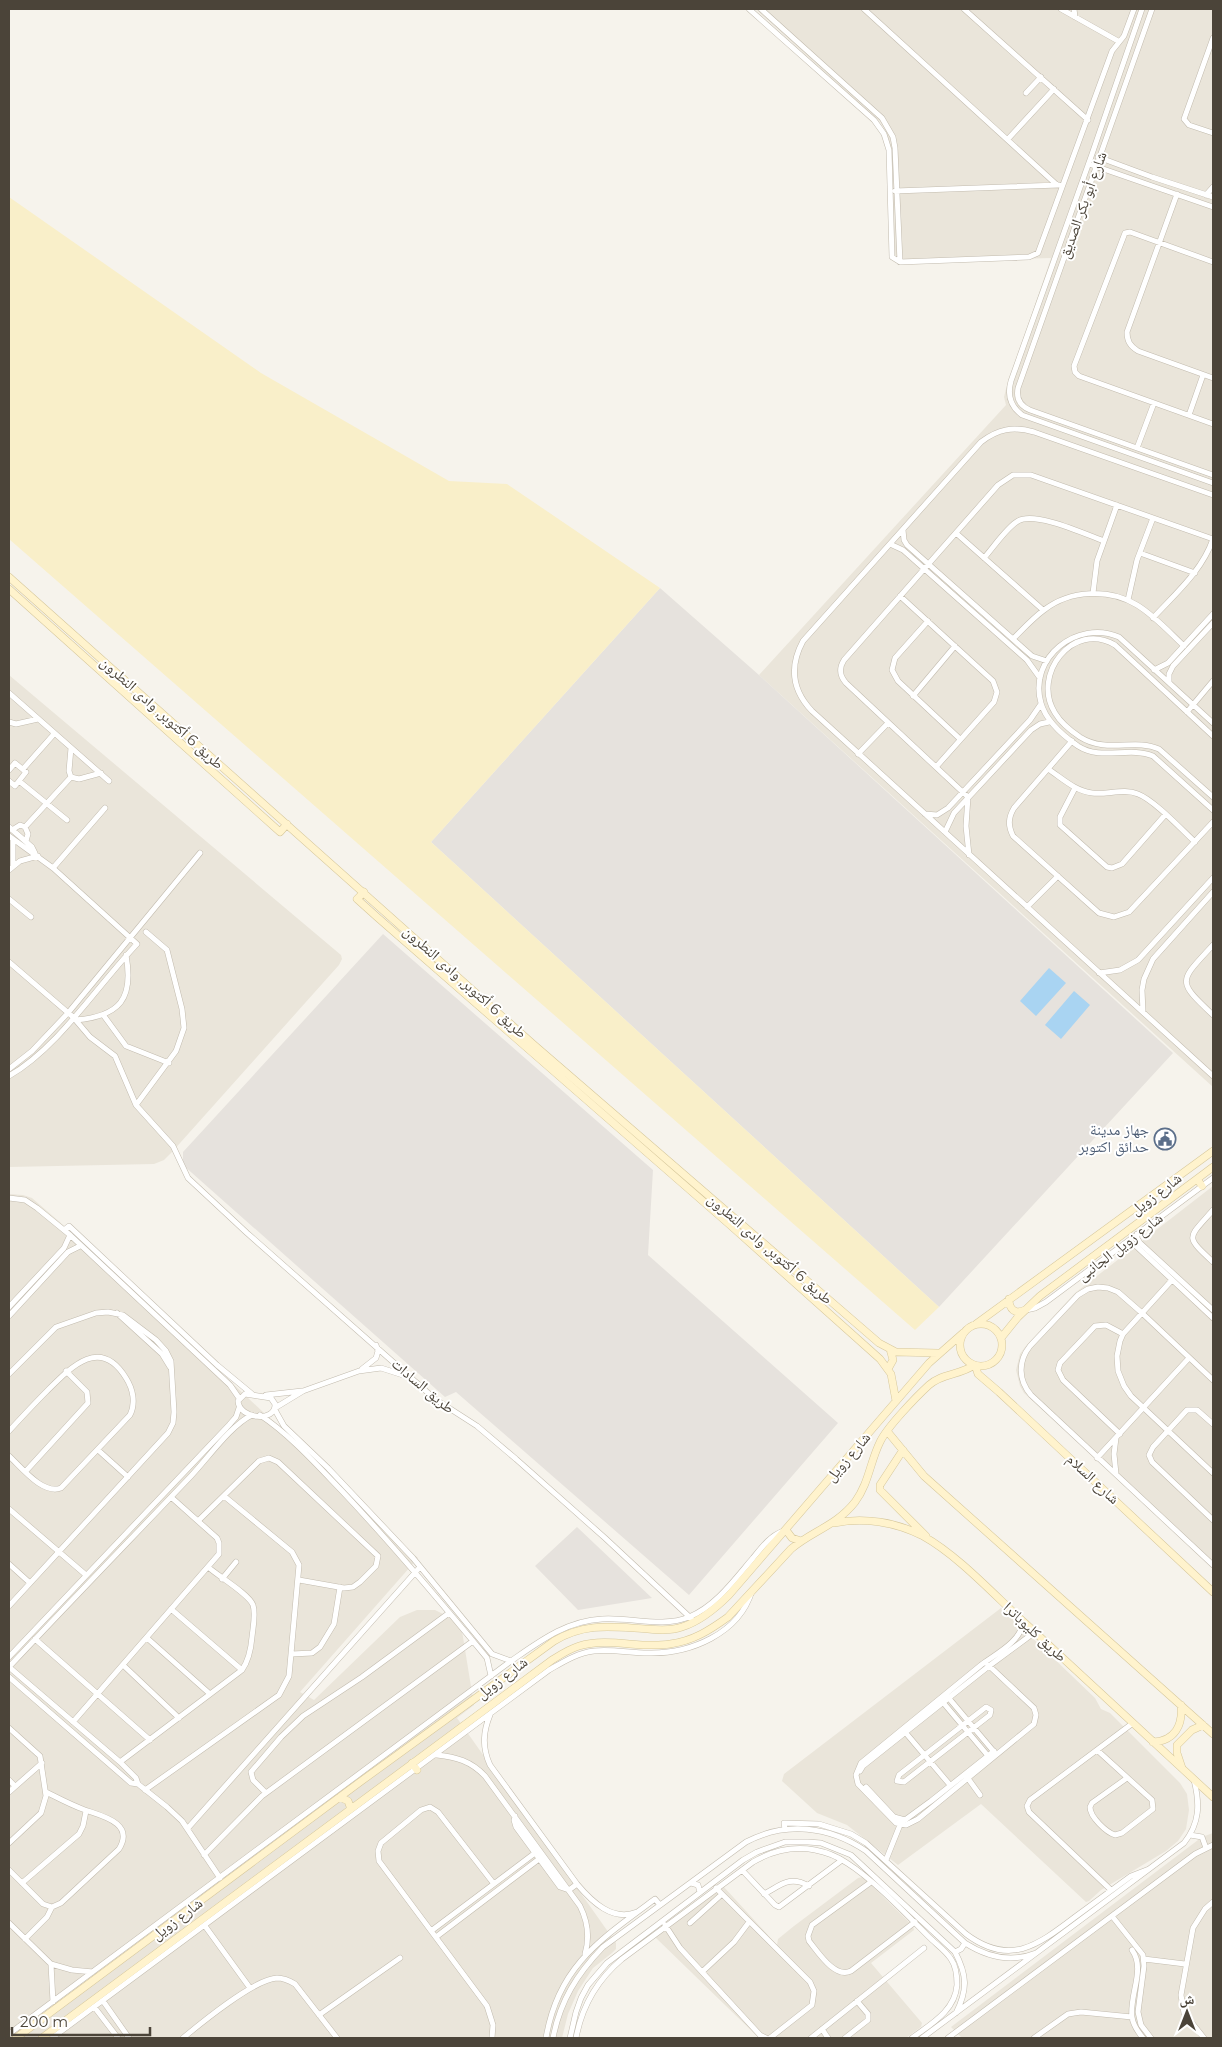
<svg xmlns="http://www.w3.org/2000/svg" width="1222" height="2047" font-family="Montserrat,'Noto Naskh Arabic',sans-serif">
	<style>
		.residential { fill: #eae5da }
		.industrial { fill: #e6e2dd }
		.sand { fill: #f9efc9 }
		.water { fill: #a9d4f2 }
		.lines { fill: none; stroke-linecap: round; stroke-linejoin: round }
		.street-casing { stroke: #c2bbae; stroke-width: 6 }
		.secondary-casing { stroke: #d6c79b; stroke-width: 8 }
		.street { stroke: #fff; stroke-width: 5 }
		.secondary { stroke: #fff3cd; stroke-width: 7 }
		.labels { text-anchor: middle; stroke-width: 4; stroke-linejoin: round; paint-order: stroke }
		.street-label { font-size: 15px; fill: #4b4439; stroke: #fff }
		.service-label { font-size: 15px; fill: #4e5e75; stroke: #fff; text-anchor: end }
	</style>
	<rect width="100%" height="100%" fill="#f6f3ec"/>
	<path class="residential" d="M 755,9 L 1213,9 L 1213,1087 L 759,675 L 1006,405 L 1004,397 L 1006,389 L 1051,258 L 895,262 L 891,147 L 885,130 L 880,122 Z
		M 9,675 L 341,955 L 342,959 L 339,965 L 172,1152 L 164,1160 L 154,1164 L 9,1167 Z
		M 1213,1186 L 1213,1565 L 1024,1393 L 1020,1386 L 1016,1370 L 1020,1354 L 1025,1347 L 1075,1293 Z
		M 9,1194 L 23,1195 L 32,1198 L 77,1237 L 418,1558 L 300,1692 L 314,1700 L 400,1617 L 417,1610 L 435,1610 L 451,1618 L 462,1631 L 474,1705 L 457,1718 L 616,1943 L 616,1949 L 612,1953 L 593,1968 L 578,1991 L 568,2014 L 562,2038 L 9,2038 Z
		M 1001,1608 L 1095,1698 L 1101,1709 L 1110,1713 L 1180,1783 L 1187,1794 L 1189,1810 L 1186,1829 L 1178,1841 L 1166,1851 L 1101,1890 L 1089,1901 L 1086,1902 L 981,1804 L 898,1865 L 847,1825 L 817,1813 L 782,1781 L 784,1774 Z
		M 1213,1833 L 1213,2038 L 962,2038 L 951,2027 L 1202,1837 Z
		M 863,1877 L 913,1926 L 914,1930 L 871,1963 L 922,2023 L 921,2027 L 906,2038 L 759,2038 L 655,1937 L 723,1886 L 777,1945 L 778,1939 L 794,1926 L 858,1878 Z"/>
	<path class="industrial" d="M 660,588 L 759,675 L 1173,1053 L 939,1307 L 431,842 Z
		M 383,934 L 653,1170 L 648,1255 L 838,1423 L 689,1595 L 456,1392 L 445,1397 L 183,1165 L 183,1152 Z
		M 577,1527 L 652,1598 L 578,1610 L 535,1566 Z"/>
	<path class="sand" d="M 9,197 L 261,373 L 449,481 L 507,484 L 660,588 L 431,842 L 939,1307 L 915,1330 L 9,539 Z"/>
	<path class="water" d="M 1049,968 L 1066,983 L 1036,1016 L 1020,1001 Z
		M 1074,991 L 1090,1005 L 1061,1039 L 1045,1025 Z"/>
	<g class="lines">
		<g class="street-casing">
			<path id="street" d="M 749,9 L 874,120 L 884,134 L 889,150 L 892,257 L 900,262 L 1029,257 L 1038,253 L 1112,51 L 1124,36 L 1134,9
				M 761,9 L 882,118 L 893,137 L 895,148 L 900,262
				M 864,9 L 1057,185
				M 964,9 L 1088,120
				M 1061,9 L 1118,41
				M 1074,9 L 1075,17
				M 1142,9 L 1092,154 L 1011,381 C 1007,395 1010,406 1022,415 L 1213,483
				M 1152,9 L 1018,388 C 1016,399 1020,406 1030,410 L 1213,475
				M 1213,38 L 1184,119 L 1189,125 L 1213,133
				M 1026,93 L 1041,77
				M 1008,139 L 1054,89
				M 1098,157 L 1152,177 L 1213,197
				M 1089,164 L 1213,207
				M 895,191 L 1059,185
				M 1177,194 L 1127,332 C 1127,341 1130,346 1138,351 L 1213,378
				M 1206,195 L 1213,187
				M 1213,262 L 1130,232 L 1125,233 L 1074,366 L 1075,372 L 1079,376 L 1213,424
				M 1189,415 L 1203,375
				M 1137,448 L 1154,403
				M 1213,495 L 1034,432 C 1013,426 998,429 981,442 L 803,641 C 789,667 792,690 812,711 L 1213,1076
				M 903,530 L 904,540 L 907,545 L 1032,656 L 1047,661
				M 956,533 L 1043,610
				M 890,544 L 903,550 L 1027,660 L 1040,678
				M 1140,553 L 1195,573
				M 984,558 C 993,548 1007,527 1018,521 C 1035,511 1085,534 1104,541
				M 1093,593 L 1097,561 L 1117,505
				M 900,596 L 993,681 L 997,692 L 994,702 L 936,767
				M 1128,600 L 1137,560 L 1153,518
				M 1153,618 C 1176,593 1202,571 1213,539
				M 928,621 L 895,658 L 892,670 L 898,681 L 960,739
				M 1013,639 C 1023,629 1033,618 1044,610 C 1070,590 1109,588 1137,605 C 1155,616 1169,632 1184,646
				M 1154,670 L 1168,663 L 1213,614
				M 1169,682 L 1169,674 L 1173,666 L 1213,623
				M 9,693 L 109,781
				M 913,696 L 955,646
				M 1187,712 L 1213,681
				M 9,722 L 16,724 L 38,719
				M 1213,723 L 1119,637 C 1077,619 1028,658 1041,703 C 1046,721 1062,735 1078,746 C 1101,761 1129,746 1153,756 L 1213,810
				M 1213,736 L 1115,645 C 1073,620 1031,675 1055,713 C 1061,723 1071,731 1080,737 C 1107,754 1134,738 1159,749 L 1213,797
				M 1072,741 L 1014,808 C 1008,818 1008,826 1013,836 L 1099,913 L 1114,917 L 1129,912 L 1213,822
				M 71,748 L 69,771 L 71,777 L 79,779 L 101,773
				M 858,754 L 888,723
				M 23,769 L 54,734
				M 1048,769 C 1062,778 1075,791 1092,793 C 1107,795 1124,788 1138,794 C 1154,800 1181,829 1195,842
				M 9,770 L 15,763 L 26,772 L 15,786 L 9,781
				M 19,781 L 67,820
				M 1075,788 L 1060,817 L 1060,825 L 1107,867 L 1112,868 L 1122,864 L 1165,815
				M 925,814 L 937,815 L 948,808 L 1030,720 L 1041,704
				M 9,827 L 32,847 L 35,853
				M 25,827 L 71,777
				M 12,830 L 20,825 L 25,827 L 28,834 L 26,841
				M 945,832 L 954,813 L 1031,730 L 1040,724 L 1049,722
				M 9,836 L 53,868 L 137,944 C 97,986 58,1048 9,1076
				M 969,855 L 966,826 L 968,797 L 846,683 C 839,675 839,668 844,660 L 998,485 L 1013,475 L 1031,475 L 1213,539
				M 13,866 L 13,839
				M 53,868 L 105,808
				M 9,870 L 20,861 L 38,856
				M 9,899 L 31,917
				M 1027,907 L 1058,876
				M 1213,945 C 1179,982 1176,980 1213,1015
				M 9,962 L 73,1017 L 90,1037 L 115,1056 L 136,1105 L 173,1146 L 188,1178 L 247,1233 L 435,1399 L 477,1426 L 516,1459 L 605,1538 L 695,1622
				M 1099,973 L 1120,970 L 1138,960 L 1213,878
				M 1143,1012 L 1142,990 L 1144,979 L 1153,959 L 1213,892
				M 104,1016 L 126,1046 L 169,1063
				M 76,1020 C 120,1016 134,999 126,955
				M 9,1069 L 32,1051 L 68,1013 L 200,853
				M 136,1105 L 176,1051 L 184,1028 L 182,1009 L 167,950 L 146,932
				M 9,1198 L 25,1200 L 37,1208 L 70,1235 L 230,1385 L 239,1398
				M 1213,1210 C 1188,1239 1184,1235 1213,1262
				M 64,1230 L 69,1226 L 217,1365 L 252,1394
				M 1137,1234 L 1137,1238 L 1140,1243 L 1213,1310
				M 1125,1244 L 1132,1243 L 1136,1246 L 1213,1318
				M 1172,1280 L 1123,1334 L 1120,1341 L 1117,1356 L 1118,1371 L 1124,1386 L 1131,1396 L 1213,1473
				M 9,1307 L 64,1248 L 70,1235
				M 1026,1310 L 1035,1308 L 1046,1302 L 1213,1178
				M 117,1313 L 162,1354 L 170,1367
				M 9,1316 L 68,1252 L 80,1246
				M 362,1369 L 376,1358 L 378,1351 L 376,1345
				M 9,1374 L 56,1327 L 96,1313 L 108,1312 L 123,1315 L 156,1340 L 166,1351 L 171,1361 L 174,1412 L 173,1423 L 168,1433 L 9,1606
				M 1213,1380 L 1142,1313 L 1118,1292 L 1108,1288 L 1098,1287 L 1088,1289 L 1078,1295 L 1030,1346 C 1018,1361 1018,1380 1031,1395 L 1213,1565
				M 245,1394 L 271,1398 L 275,1404 C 276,1423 239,1419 238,1401 Z
				M 266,1395 L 302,1391
				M 275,1408 L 303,1391 L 359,1371 L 381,1368 L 406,1376
				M 275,1410 L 284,1426 L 328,1468 L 413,1558 L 492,1654 L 511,1661
				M 260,1415 C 289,1434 317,1465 341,1490 C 392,1544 440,1601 487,1658 L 491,1676
				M 1213,1424 L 1197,1410 L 1187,1410 L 1153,1447 L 1149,1455 L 1152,1462 L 1213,1520
				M 9,1431 C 21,1418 33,1405 46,1392 C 70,1368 100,1335 126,1378 C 133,1389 136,1403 130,1415 L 61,1488 C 43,1495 22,1468 9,1456
				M 1120,1434 L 1063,1380 L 1058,1370 L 1060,1363 L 1095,1326 L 1106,1325 L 1123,1334
				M 98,1450 L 128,1477
				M 1097,1458 L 1189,1358
				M 26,1471 L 88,1403 L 87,1392 L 66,1371
				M 1116,1474 L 1114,1454 L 1116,1438
				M 9,1509 L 86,1575
				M 198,1521 L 259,1461 L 269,1458 L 278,1462 L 378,1556 L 376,1566 L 360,1582 L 353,1587 L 344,1588 L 299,1580
				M 9,1564 L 30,1583
				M 222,1579 L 236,1562
				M 171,1609 L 242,1670
				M 147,1638 L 210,1694
				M 35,1639 L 150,1740
				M 292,1654 L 312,1653 L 320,1647 L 334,1624 L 340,1587
				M 9,1657 L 229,1425 L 236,1417 L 239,1408
				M 985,1662 L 1034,1708 L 1036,1715 L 1034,1724 L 918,1819 L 906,1825 L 896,1823 L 858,1784 L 856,1775 L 861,1763 L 981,1665 C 997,1653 1019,1643 1024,1622
				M 123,1665 L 179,1718
				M 9,1667 C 69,1603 130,1540 191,1476 C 208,1458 231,1425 252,1415
				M 9,1667 L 120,1762 L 136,1778 L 138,1784
				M 9,1677 L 131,1783 L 138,1784 L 167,1807 L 182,1821 L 220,1878
				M 947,1696 L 995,1753
				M 941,1700 L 989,1757
				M 986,1707 L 991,1710 L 990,1715 L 904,1782 L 897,1781 L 899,1775 Z
				M 490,1715 C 483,1732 482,1747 490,1765 L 577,1884 C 592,1902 613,1922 637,1912
				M 73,1722 L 219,1554 L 219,1543 L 217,1538 L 171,1497
				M 9,1728 L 40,1756 L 46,1796 L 41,1813 L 9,1843
				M 905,1732 L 950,1785
				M 1097,1750 L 1152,1800 L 1153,1809 L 1122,1833 L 1115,1835 C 1106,1832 1090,1817 1090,1807 L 1092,1803 L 1127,1778
				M 437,1755 C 456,1757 471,1761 485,1776 L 580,1906 C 588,1922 590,1937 585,1954
				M 120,1762 L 242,1670 C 249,1660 251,1649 252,1637 C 253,1627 256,1614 253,1605 C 249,1594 218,1576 208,1567
				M 860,1771 L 863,1766 L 989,1666 L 1035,1632
				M 967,1777 L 980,1795
				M 9,1780 L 15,1786
				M 866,1787 L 894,1817 L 905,1820 L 931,1801 L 994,1751
				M 145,1790 L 279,1695 L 289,1676 L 299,1565 L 292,1552 L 224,1496
				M 9,1792 L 42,1763
				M 266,1793 L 253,1780 L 251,1772 L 281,1737 L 303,1716 L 362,1677 L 449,1613
				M 515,1816 L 514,1820 L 516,1827 L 560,1887 L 569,1890 L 577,1884
				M 188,1828 L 420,1567
				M 785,1829 L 784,1823 L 819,1824 L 851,1834 L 866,1843 L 966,1934 C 1010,1967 1038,1945 1075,1917 C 1094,1903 1112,1890 1131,1876 L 1149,1869
				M 1190,1835 L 1202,1837 L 1206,1848
				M 204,1855 L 262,1796 L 473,1641
				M 886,1860 L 900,1825
				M 9,1870 L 43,1904 L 52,1907 L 61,1903 L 119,1849 C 135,1823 102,1816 85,1810 C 71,1805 58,1798 46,1792
				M 742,1870 L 775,1905 L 779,1907 L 842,1860
				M 871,1882 L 812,1925 L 808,1936 L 809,1941 C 818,1952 835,1979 851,1971 L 915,1922
				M 22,1883 L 79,1834 L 83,1826 L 86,1811
				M 691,1883 L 698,1885 L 700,1892
				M 716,1888 L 810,1982 L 814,1991 L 812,2005 L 770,2038
				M 1111,1890 L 1029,1812 L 1027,1806 L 1030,1800 L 1133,1723
				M 764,1894 C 781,1885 790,1875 809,1886
				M 1112,1916 L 1143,1955 L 1144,1966 L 1138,2012 L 1141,2025 L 1151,2038
				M 9,1923 L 51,1964 L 72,1970 L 93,1972
				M 690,1923 L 721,1895
				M 665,1925 L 680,1948 L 760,2035 L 766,2038
				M 205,1926 L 250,1988
				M 431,1931 L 535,1853
				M 436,1937 L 539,1859
				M 25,1939 L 47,1917 L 52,1907
				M 1132,1950 C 1146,1969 1129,1995 1132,2017 C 1133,2025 1138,2032 1143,2038
				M 955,1952 L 961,1949 L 965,1943
				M 1144,1959 L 1185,1964
				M 51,1964 L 53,2002
				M 702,1972 L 734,1942 L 749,1922
				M 103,2001 L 129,2038
				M 95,2008 L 118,2038
				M 319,2015 L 400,1958
				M 822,2029 L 828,2038
				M 9,2034 L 511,1661 C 540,1641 566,1621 602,1619 C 631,1617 662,1628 689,1617 C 716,1606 735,1579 753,1558 C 762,1547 770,1536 783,1531
				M 52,2038 L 549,1670 C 563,1662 577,1653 594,1651 C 612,1649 630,1653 648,1653 C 690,1654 739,1634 752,1591
				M 183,2038 C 201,2023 255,1979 277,1978 C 284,1978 290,1981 295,1984 L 337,2038
				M 492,2038 L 493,2025 L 487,2006 L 379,1861 L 378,1851 L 381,1843 L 421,1810 L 430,1807 L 438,1812 L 494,1884
				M 546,2038 C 558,1966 601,1939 655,1899 L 660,1905
				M 553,2038 C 560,2001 577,1974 603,1947 L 746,1842 C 786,1821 829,1826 866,1851 L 965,1943 C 987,1957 1011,1963 1036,1953
				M 570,2038 L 576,2012 L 581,1998 L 588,1985 L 607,1963 L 743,1860 L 757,1852 L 785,1842 L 808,1842 L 821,1843 L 851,1855 L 955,1952 C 967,1975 968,1989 956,2013
				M 576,2038 C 582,2006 597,1980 622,1959 L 753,1862 C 772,1851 793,1846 815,1850 C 826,1852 838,1857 847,1863 C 874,1880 906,1914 929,1937 C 936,1944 946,1951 951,1959 C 956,1966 957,1976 957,1985 C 955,2011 931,2024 912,2038
				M 811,2038 L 924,1948
				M 845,2038 L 868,2020 L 868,2014 L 857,2001
				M 922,2038 L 1184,1843 C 1200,1823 1200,1804 1194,1780
				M 948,2038 L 1195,1854 L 1213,1845
				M 1034,2038 L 1068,2014 L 1081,2012 L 1132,2017
				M 1204,2038 L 1184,2013 L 1181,1995 L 1193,1928 L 1205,1909 L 1213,1902"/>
		</g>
		<g class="secondary-casing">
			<path id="secondary" d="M 9,577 L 533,1044 L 879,1343 L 896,1352 L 938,1353
				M 9,589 L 280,832 L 287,824
				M 364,892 L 357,899 L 377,917 L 729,1224 L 880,1359 L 891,1374 L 896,1401
				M 1197,1179 L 1202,1186
				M 1009,1299 C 1009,1309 1015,1315 1025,1310
				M960 1345a21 21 0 1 1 42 0a21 21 0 1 1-42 0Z
				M 976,1324 L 1213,1151
				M 1001,1338 L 1018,1317 L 1040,1296 L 1213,1167
				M 975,1365 L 978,1374 L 999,1392 L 1213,1592
				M 888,1369 L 893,1360 L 890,1349
				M 887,1431 L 924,1476 L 1213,1734
				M 903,1450 L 880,1485 L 880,1490 L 926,1536
				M 834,1523 C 864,1517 896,1522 923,1536 C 959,1556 995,1596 1026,1624 C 1089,1682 1151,1740 1213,1797
				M 786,1530 L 792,1538 L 801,1541
				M 1153,1742 C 1175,1741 1183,1725 1181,1705
				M 412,1763 L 417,1770
				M 1182,1768 L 1177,1753 L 1177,1745 L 1192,1730 L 1203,1725
				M 340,1797 L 348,1801 L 351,1809
				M 16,2038 L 360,1782 L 554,1641 C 586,1622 612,1627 648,1629 C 659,1630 671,1631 682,1627 C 701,1621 716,1608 729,1595 L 929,1363 L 963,1333
				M 42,2038 L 552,1660 C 560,1655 569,1649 579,1646 C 609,1637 640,1649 670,1644 C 693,1641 710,1630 728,1617 L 791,1549 C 812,1531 836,1526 855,1502 C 869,1483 870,1462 880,1442 C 887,1427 916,1397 929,1385 C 942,1373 961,1375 974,1365"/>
		</g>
		<use href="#street" class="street"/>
		<use href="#secondary" class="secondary"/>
	</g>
	<defs>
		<g id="civic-ring" transform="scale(1.125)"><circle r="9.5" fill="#fff" stroke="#5c6f8a" stroke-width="1.5"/><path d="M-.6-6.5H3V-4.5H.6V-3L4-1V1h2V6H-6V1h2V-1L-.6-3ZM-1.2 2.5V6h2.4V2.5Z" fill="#5c6f8a"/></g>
	</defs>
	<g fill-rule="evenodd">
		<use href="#civic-ring" x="1165" y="1139"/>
	</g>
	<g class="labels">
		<g class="street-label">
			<text transform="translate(1083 205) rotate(-70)" y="5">شارع أبو بكر الصديق</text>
			<text transform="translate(162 713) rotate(42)" y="5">طريق 6 أكتوبر, وادى النطرون</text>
			<text transform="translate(465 982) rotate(42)" y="5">طريق 6 أكتوبر, وادى النطرون</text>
			<text transform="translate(1156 1194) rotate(-37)" y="5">شارع زويل</text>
			<text transform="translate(1120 1247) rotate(-37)" y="5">شارع زويل الجانبى</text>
			<text transform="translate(770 1249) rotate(41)" y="5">طريق 6 أكتوبر, وادى النطرون</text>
			<text transform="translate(423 1386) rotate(40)" y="5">طريق السادات</text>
			<text transform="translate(848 1457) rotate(-49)" y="5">شارع زويل</text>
			<text transform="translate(1093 1479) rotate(43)" y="5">شارع السلام</text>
			<text transform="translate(1035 1632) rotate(43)" y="5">طريق كليوباترا</text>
			<text transform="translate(502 1678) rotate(-37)" y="5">شارع زويل</text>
			<text transform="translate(177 1919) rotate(-37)" y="5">شارع زويل</text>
		</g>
		<g class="service-label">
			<text x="1149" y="1135">جهاز مدينة<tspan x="1149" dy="17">حدائق اكتوبر</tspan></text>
		</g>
	</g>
	<rect width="1222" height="2047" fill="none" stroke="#4b4439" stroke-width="20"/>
	<g transform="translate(1187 2012)" stroke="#ffffff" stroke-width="4" paint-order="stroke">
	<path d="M0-4L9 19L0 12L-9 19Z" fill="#4b4439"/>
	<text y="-8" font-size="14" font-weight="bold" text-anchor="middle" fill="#4b4439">ش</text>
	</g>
	<path d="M12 2027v8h138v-8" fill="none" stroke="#4b4439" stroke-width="2.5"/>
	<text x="20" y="2027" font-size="15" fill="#4b4439" stroke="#ffffff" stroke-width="4" paint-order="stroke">200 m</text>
</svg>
